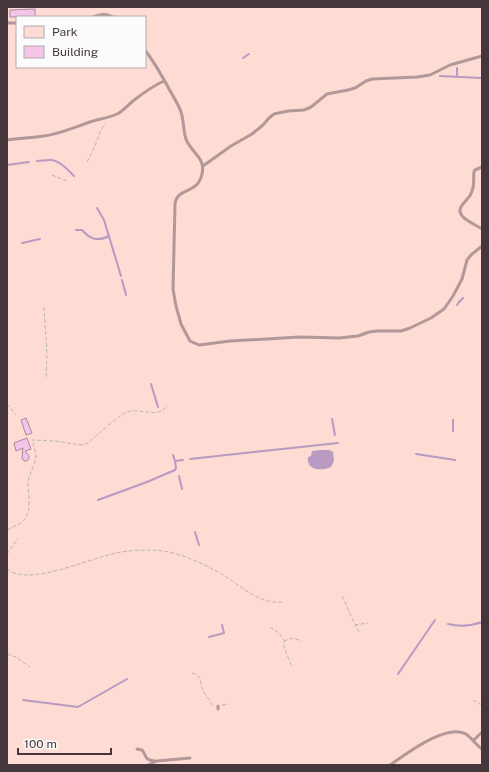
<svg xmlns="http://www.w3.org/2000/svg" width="489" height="772" font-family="'Public Sans',sans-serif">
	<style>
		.green { fill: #fedbd3; fill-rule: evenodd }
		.water { fill: #b89ac3 }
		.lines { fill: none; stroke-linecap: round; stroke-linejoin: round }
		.stream { stroke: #b89ac3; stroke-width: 2 }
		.building { fill: #f4c5e7; stroke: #a6899e }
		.path { stroke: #bbb5b7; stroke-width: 1; stroke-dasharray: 4 2; stroke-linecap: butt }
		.service { stroke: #b29899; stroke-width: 3 }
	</style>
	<rect width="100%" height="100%" fill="#fbfbfb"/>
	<path class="green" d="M 7,7 L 482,7 L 482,765 L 7,765 ZM 17,17 L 145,17 L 145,67 L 17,67 Z"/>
	<path class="water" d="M 320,450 L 329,450 L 333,452 L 334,461 L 331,467 C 322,471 306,471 308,457 L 311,456 L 312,451 Z"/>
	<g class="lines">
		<path class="stream" d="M 243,58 L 249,54
			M 440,76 L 482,78
			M 457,76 L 457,68
			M 37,161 C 41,161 45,160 50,160 C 59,160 67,169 74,176
			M 7,165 L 29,162
			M 97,208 L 104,220 L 121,276
			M 76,230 L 82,230 C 90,239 97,242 109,236
			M 22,243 L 40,239
			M 122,280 L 126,295
			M 457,305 L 459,302 L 463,298
			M 151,384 L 158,407
			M 332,419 L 335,435
			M 453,420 L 453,431
			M 416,454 L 455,460
			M 190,459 L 338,443
			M 175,461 L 183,460
			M 179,476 L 182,489
			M 98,500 L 147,482 L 175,470 L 176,468 L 175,461 L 173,455
			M 195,532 L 199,545
			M 448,624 C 460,627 471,626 482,622
			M 209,637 L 224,633 L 222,625
			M 398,674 L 435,620
			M 23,700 L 78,707 L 127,679"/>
	</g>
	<path class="building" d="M 35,9 L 35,17 L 10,17 L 10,10 Z
		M 26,418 L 32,433 L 26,435 L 21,420 Z
		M 27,438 L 31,449 L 25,451 L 29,456 L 29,458 L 27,461 L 24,461 L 22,458 L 23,448 L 16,451 L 14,443 Z"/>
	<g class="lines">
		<path class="path" d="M 87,162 L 95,146 L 100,132 L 105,123
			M 52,175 L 67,181
			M 44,307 L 47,354 L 46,377
			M 7,404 L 16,415
			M 7,530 C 13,527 21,524 25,519 C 32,510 28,492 28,482 C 29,473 36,465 36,455 C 35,450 34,445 32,440 L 55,441 L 81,445 C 88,445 92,439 97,435 C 103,430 120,415 127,412 C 142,407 157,420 168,405
			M 7,554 L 18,538
			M 7,569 C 27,587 89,559 112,554 C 124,551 137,550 149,550 C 175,550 198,561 220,573 C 239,584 259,605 282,602
			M 342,596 C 348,608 352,620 359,632
			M 355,625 L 368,623
			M 270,627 L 279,633 L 284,640 L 284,647 L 292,667
			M 284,641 L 293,638 L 302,641
			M 7,654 L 16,657 L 30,667
			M 192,673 C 202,675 200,682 202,688 C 204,694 210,701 213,705
			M 473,700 L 482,705
			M 222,705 L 229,704"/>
		<path class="service" d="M 93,17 C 100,14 105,13 113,17
			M 7,22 L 8,23 L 17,23
			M 145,50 C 154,62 161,74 168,87 C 172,95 178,103 181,112 C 184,121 183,130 186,139 C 191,153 206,157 202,174 C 197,196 177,186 175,204 L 173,289 L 176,306 L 181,324 L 190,341 L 199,345 L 230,341 L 300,337 L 339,338 L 358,336 L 369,332 L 377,331 L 401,331 L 410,328 L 431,318 L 444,309 L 453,296 L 462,279 L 467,260 L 471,255 L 482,246
			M 7,140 C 19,138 31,138 44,136 C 60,134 75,127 90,122 C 99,119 108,118 117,114 C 123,111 128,105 133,101 C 143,93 153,86 164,81
			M 203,166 L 231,146 L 252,134 L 263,125 L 269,118 L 274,114 L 288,111 L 304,110 L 311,107 L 327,94 L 348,90 L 355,88 L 366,81 L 372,79 L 417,77 L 430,75 L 450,65 L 482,56
			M 482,167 L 475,170 L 474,172 C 473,178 475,184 472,191 C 471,196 467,199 463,204 C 452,216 473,223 482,229
			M 218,706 L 218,709
			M 473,741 L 481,733
			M 137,749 L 142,750 C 147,756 144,760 155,761
			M 148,765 L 157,761 L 190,758
			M 390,765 C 406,754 446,723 466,734 C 472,738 476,745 482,749"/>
	</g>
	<rect width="489" height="772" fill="none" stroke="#45363b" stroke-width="16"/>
	<rect x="16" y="16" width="130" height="52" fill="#fbfbfb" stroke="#b2acae"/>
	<rect x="24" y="26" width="20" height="12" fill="#fedbd3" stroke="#b2acae"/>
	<text x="52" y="36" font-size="12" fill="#45363b">Park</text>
	<rect x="24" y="46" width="20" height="12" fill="#f4c5e7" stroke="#b2acae"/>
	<text x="52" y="56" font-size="12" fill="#45363b">Building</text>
	<path d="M18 748v6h93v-6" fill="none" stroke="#45363b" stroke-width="2"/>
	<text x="24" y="748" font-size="12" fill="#45363b" stroke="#fbfbfb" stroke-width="3" paint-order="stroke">100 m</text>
</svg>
